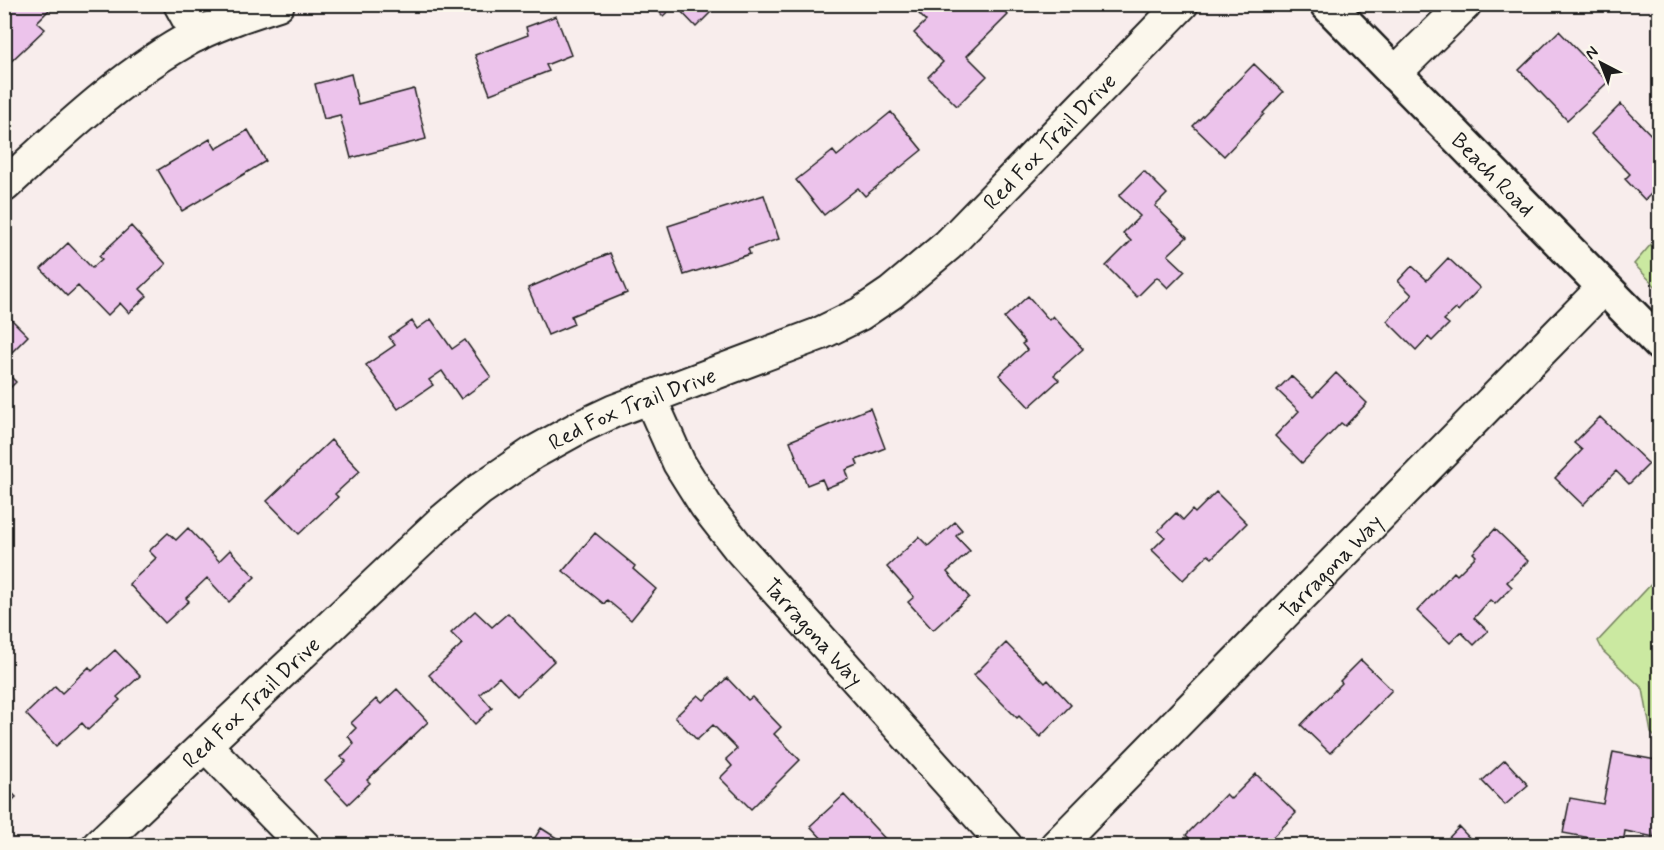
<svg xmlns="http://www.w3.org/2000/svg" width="1664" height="850" font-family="Mynerve,sans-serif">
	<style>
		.green { fill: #cbe9a1; stroke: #74825e; stroke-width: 1.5 }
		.building { fill: #ecc3eb; stroke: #1c1c1c; stroke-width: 1.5 }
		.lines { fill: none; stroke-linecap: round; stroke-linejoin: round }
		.street-casing { stroke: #1c1c1c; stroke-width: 36 }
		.secondary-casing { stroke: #1c1c1c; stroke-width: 38 }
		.street { stroke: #fbf7ec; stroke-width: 32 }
		.secondary { stroke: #fbf7ec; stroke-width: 33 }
		.labels { text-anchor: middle; stroke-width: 4.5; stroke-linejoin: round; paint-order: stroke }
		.street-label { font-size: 22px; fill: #1c1c1c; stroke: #fbf7ec }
	</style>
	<rect width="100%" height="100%" fill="#f8edec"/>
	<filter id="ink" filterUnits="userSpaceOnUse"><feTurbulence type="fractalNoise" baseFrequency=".0167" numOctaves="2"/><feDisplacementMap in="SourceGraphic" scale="12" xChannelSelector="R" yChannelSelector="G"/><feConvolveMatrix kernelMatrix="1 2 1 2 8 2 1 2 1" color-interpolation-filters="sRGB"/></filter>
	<g filter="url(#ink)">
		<path class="green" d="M 1659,235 L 1659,290 L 1634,264 Z
			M 1659,576 L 1659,741 L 1651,733 L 1643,689 L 1603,651 L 1598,641 Z"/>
		<path class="building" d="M 4,4 L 55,4 L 37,22 L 45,29 L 4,68 Z
			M 652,4 L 719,4 L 696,27 L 675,5 L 663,16 Z
			M 928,4 L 998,4 L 1008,15 L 967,56 L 987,76 L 957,106 L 928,77 L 943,62 L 914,33 L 926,21 L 919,14 Z
			M 556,16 L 571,55 L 546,65 L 549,71 L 490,94 L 475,55 L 528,35 L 526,27 Z
			M 1559,31 L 1608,82 L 1567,120 L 1519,70 Z
			M 1254,64 L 1283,92 L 1263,113 L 1264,114 L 1224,156 L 1193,126 Z
			M 351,74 L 358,104 L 414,89 L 426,139 L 351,158 L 340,115 L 324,119 L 315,84 Z
			M 1621,104 L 1659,143 L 1657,145 L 1660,148 L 1660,185 L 1645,200 L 1625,179 L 1630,174 L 1591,134 Z
			M 891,112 L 922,150 L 865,196 L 858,188 L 824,215 L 796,180 L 833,151 L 837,156 Z
			M 248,130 L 266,161 L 182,211 L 158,170 L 210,139 L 216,149 Z
			M 1144,171 L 1167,194 L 1155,206 L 1187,237 L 1168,255 L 1185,271 L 1168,288 L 1157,277 L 1137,297 L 1106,266 L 1131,241 L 1123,233 L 1140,216 L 1119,196 Z
			M 764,195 L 779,239 L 748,249 L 750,254 L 684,275 L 668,226 Z
			M 131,226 L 166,264 L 140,289 L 147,296 L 129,313 L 120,303 L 107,316 L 78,286 L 67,296 L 41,269 L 68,243 L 92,268 L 102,259 L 99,256 Z
			M 610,253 L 627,293 L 571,316 L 574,324 L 548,335 L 528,288 Z
			M 1448,258 L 1480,288 L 1458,311 L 1456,309 L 1444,320 L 1449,324 L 1432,341 L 1428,337 L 1416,350 L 1387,321 L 1412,295 L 1398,281 L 1412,266 L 1427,280 Z
			M 1028,296 L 1049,320 L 1053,316 L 1083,349 L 1054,375 L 1059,380 L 1029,407 L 999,375 L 1027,350 L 1022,344 L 1025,342 L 1004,318 Z
			M 4,312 L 28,336 L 6,358 L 10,362 L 4,367 Z
			M 431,319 L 452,349 L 465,340 L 491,377 L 461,399 L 442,371 L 429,380 L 433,385 L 398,409 L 366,365 L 395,345 L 389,337 L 412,321 L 417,329 Z
			M 4,370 L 16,382 L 4,394 Z
			M 1336,373 L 1367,403 L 1345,426 L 1341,423 L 1302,463 L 1275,436 L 1299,411 L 1277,390 L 1291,376 L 1313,397 Z
			M 870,408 L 885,448 L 856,460 L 858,465 L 846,470 L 849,479 L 826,488 L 822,479 L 807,485 L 790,441 Z
			M 1600,417 L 1649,464 L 1629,484 L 1616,471 L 1583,505 L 1555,478 L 1582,450 L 1574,443 Z
			M 331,440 L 360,471 L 335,494 L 338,497 L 299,534 L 267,501 Z
			M 1216,492 L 1247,523 L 1212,558 L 1208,555 L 1183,580 L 1152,550 L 1165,537 L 1158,531 L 1176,513 L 1183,520 L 1192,510 L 1195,513 Z
			M 955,522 L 962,530 L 956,536 L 970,551 L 947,572 L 969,597 L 933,630 L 908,602 L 914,597 L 887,567 L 919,537 L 928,546 Z
			M 188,528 L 219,561 L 230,550 L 255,577 L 229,602 L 207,578 L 186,598 L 189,601 L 165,623 L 129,584 L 156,558 L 149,551 L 168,533 L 176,540 Z
			M 1495,529 L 1528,561 L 1507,582 L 1512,587 L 1495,604 L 1490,600 L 1474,618 L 1488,631 L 1474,645 L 1461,632 L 1450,643 L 1417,611 L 1454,572 L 1457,575 L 1476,556 L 1473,553 Z
			M 595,533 L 635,566 L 633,569 L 656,589 L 631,620 L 607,600 L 604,604 L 563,571 Z
			M 475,611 L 492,627 L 508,613 L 554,661 L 517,696 L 499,677 L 480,694 L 492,708 L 475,724 L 429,675 L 462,644 L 451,633 Z
			M 1006,643 L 1045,683 L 1048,680 L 1071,705 L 1040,737 L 1019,716 L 1017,718 L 974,675 Z
			M 115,650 L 140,676 L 117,697 L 120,700 L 88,730 L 82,723 L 56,746 L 26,714 L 55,686 L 62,693 L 89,667 L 92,671 Z
			M 1361,660 L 1392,690 L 1330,753 L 1301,725 L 1342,683 L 1340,681 Z
			M 727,678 L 748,700 L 752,697 L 781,727 L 774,734 L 800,760 L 751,809 L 720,778 L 732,766 L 726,759 L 737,749 L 713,725 L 697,740 L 675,717 L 698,695 L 704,700 Z
			M 397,689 L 428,722 L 367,780 L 370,783 L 348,804 L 325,780 L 346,761 L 341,757 L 354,744 L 348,736 L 356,728 L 351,723 L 376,699 L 381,704 Z
			M 1613,752 L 1656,760 L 1660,765 L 1660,806 L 1654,837 L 1625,831 L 1623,844 L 1563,833 L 1570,798 L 1603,804 Z
			M 1505,760 L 1528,785 L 1505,805 L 1482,781 Z
			M 1256,774 L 1296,813 L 1264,846 L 1197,846 L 1186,835 L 1226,794 L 1231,799 Z
			M 4,785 L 16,797 L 4,808 Z
			M 844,795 L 892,846 L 829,846 L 810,826 Z
			M 1459,827 L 1476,845 L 1481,840 L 1485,846 L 1441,846 Z
			M 541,828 L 563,842 L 560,846 L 543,846 L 534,839 Z"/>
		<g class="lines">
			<g class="street-casing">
				<g id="street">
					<path d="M 180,4 L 197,35"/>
					<path d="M 1394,74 L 1465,4"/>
					<path d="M 4,186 C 64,131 124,73 196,35 C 222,22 250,13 278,4"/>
					<path id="s1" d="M 650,398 L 679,463 L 706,506 L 738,547 L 1006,846"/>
					<path d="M 205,745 L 304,846"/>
					<path id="s2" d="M 98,846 L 441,522 L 479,490 L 533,453 L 580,427 L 614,411 L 819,334 L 860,314 L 891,293 L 948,245 L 1182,4"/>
					<path id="s3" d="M 1056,846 L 1604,287"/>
				</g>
			</g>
			<g class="secondary-casing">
				<g id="secondary">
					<path id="s4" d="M 1327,4 L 1660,344"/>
				</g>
			</g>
			<use href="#street" class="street"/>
			<use href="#secondary" class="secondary"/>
		</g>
	</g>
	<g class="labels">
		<g class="street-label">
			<text dy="8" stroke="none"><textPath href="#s2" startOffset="1200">Red Fox Trail Drive</textPath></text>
			<text dy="8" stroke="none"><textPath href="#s4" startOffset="238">Beach Road</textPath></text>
			<text dy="8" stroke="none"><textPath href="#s2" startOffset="696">Red Fox Trail Drive</textPath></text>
			<text dy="8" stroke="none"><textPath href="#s3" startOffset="392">Tarragona Way</textPath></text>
			<text dy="8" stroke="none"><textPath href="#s1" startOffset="288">Tarragona Way</textPath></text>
			<text dy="8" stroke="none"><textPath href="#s2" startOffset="210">Red Fox Trail Drive</textPath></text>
		</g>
	</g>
	<rect width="1664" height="850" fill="none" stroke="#fbf7ec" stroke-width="24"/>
	<rect x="12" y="12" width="1640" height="826" fill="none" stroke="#1c1c1c" stroke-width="2" filter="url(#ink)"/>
	<g transform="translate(1601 63) rotate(318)" stroke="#fbf7ec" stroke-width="4.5" paint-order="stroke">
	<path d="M0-4.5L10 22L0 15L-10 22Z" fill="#1c1c1c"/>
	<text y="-9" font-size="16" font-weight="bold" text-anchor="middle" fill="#1c1c1c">N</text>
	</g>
</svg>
